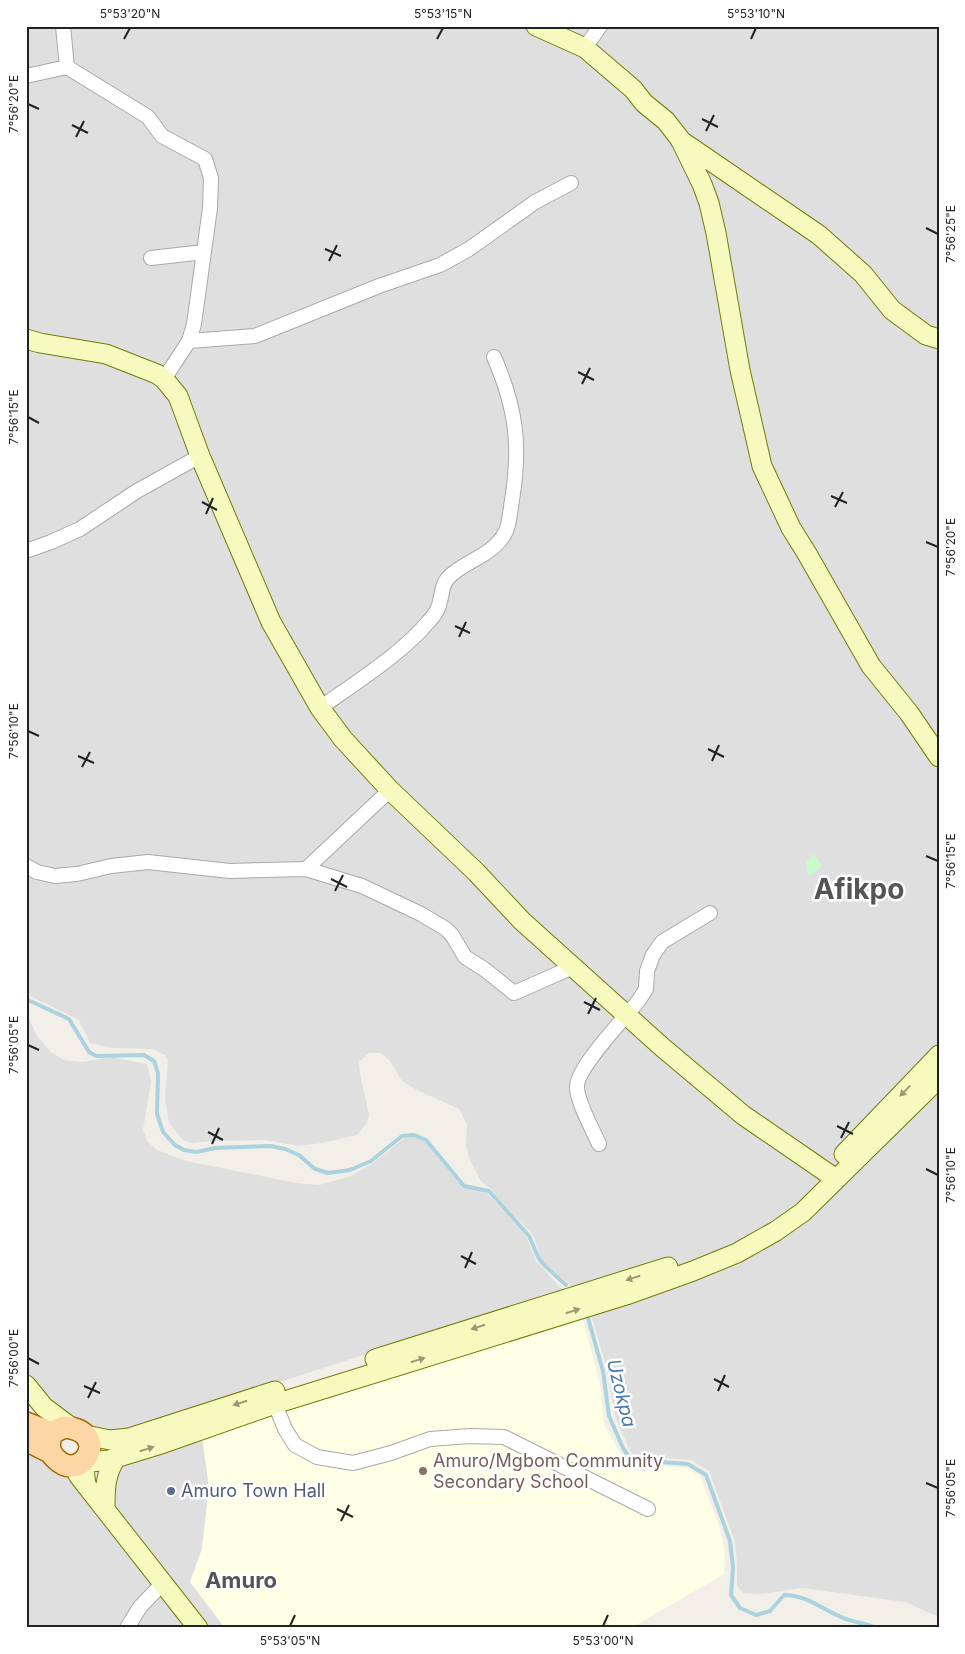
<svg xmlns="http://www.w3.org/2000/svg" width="965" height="1654" font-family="Inter,sans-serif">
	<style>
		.residential { fill: #e0dfdf }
		.education { fill: #ffffe5 }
		.park { fill: #c8facc }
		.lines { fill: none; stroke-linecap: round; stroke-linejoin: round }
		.stream { stroke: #aad3df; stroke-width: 4 }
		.street-casing { stroke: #a9a9a9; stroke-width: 16 }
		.secondary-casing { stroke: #707d05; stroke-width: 21 }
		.primary-casing { stroke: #a06b00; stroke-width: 24 }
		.street { stroke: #fff; stroke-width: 14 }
		.secondary { stroke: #f7fabf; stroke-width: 19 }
		.primary { stroke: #fcd6a4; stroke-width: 21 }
		.oneway { fill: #979978 }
		.ticks { fill: none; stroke: #222; stroke-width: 2 }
		.education-dot { fill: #8d6e63; stroke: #fff; stroke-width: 2 }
		.service-dot { fill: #5c6f8a; stroke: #fff; stroke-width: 2 }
		.labels { text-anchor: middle; stroke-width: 5; stroke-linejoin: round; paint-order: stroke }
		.education-label { font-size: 18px; fill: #785e54; stroke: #fff; text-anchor: start }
		.service-label { font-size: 18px; fill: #4e5e75; stroke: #fff; text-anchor: start }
		.water-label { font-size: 19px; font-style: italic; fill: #4a7aab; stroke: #fff }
		.district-label { font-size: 22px; font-weight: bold; fill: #555; stroke: #fff }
		.town-label { font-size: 28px; font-weight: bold; fill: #555; stroke: #fff }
		.neatline { fill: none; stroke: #222; stroke-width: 2 }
		.ticks-label { font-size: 12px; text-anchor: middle; fill: #222 }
	</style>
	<rect width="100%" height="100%" fill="#f2efe9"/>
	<path class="residential" d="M 26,26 L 939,26 L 939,1617 L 905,1602 L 803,1588 L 760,1594 L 744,1593 L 737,1586 L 737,1564 L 735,1542 L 709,1471 L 691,1460 L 666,1458 L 644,1462 L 638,1461 L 630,1451 L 615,1416 L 607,1370 L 591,1314 L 571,1286 L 544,1262 L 540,1257 L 533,1235 L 503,1204 L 491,1189 L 481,1181 L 470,1160 L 466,1147 L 467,1124 L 459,1109 L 417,1090 L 402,1081 L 390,1061 L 381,1053 L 369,1053 L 359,1062 L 360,1074 L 369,1115 L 367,1123 L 357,1135 L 322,1143 L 298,1146 L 265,1140 L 215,1141 L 192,1143 L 183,1140 L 169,1123 L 165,1099 L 168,1061 L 165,1055 L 152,1049 L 113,1048 L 90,1043 L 79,1020 L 26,994 Z
		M 26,1011 L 37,1036 L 51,1052 L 64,1060 L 83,1062 L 111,1057 L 147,1064 L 151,1082 L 143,1130 L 147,1141 L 157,1150 L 186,1161 L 296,1183 L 319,1185 L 349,1177 L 372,1164 L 403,1139 L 414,1136 L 425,1142 L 462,1187 L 487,1193 L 526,1236 L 536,1261 L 563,1290 L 166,1419 L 118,1433 L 85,1424 L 64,1412 L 48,1394 L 26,1403 Z
		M 202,1436 L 209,1487 L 202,1549 L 190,1582 L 225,1628 L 26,1628 L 26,1449 L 59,1468 L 78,1487 L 98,1514 L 116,1501 L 115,1489 L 117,1478 L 119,1470 L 123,1465 Z"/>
	<path class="education" d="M 582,1315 L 601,1388 L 604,1425 L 625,1461 L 634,1470 L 644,1472 L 662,1466 L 687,1468 L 700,1476 L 719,1525 L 725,1552 L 724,1574 L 631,1628 L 225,1628 L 190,1582 L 202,1549 L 209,1487 L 202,1436 Z"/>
	<path class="park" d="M 814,854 L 822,866 L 808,876 L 806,863 Z"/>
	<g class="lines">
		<path class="stream" d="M 26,999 L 69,1019 L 89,1052 L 96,1056 L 144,1055 L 154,1061 L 158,1073 L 157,1114 L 163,1132 L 175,1145 L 184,1150 L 196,1152 L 215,1148 L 271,1146 L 285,1149 L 299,1155 L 315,1169 L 328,1173 L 350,1170 L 371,1161 L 402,1136 L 414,1135 L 426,1140 L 464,1186 L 489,1191 L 529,1236 L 538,1257 L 543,1264 L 566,1285
			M 588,1318 L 603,1371 L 609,1416 L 623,1448 L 634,1464 L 642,1468 L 661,1462 L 688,1464 L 706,1475 L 730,1541 L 733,1568 L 731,1595 L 740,1608 L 756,1615 L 770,1611 L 784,1595 C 808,1595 824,1611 846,1619 C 856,1623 867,1623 876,1628"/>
		<g class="street-casing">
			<path id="street" d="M 63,26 L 67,67
				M 585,48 L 600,26
				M 26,76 L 67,67 L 148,117 L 162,136 L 205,159 L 211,178 L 210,208 L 194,324 L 189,341 L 164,379
				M 151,258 L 204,252
				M 189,341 L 255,336 L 379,286 L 440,265 L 469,249 L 535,202 L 571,183
				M 26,551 L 51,542 L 80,529 L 137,491 L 200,456
				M 320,708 C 355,683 403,653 429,621 C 434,616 439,608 440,601 C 443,592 441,585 449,577 C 464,561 493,556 505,533 C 510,524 510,511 512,500 C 521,445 516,408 494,357
				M 26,866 L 37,872 L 55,876 L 77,874 L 111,866 L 148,862 L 230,871 L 306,869 L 362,886 L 421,914 L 446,929 L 452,935 L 465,957 L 484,969 L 514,993 L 573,967
				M 306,869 L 390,790
				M 599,1144 C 593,1130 577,1102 577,1087 C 576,1068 626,1017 639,1000 L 646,989 L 647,971 L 653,955 L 662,942 L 710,913
				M 275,1404 L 285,1429 L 295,1445 L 317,1457 L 353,1463 L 391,1453 L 430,1439 L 470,1436 L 504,1437 L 648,1509
				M 127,1628 L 140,1607 L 163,1583"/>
		</g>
		<g class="secondary-casing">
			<path id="secondary" d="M 536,26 L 585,48 L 633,89 L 644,103 L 666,121 L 680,139 L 702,184 L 709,203 L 716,233 L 740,370 L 762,466 L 791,528 L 806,552 L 871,666 L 909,713 L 939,757
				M 680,140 L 819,235 L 863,274 L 892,310 L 926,335 L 939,339
				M 26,339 L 40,343 L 106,354 L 157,374 L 164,379 L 178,396 L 200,456 L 271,622 L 320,708 L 343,739 L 390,790 L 476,872 L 522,921 L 662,1047 L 743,1115 L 836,1179
				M 844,1154 L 939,1055
				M 375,1359 L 668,1267
				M 26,1385 L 44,1407 L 72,1428
				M 85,1435 L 110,1440 L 129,1438 L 275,1391
				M 78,1475 L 198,1628
				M 86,1484 L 83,1463 L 109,1460 L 158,1445 L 275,1404 L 626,1295 L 693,1271 L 737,1253 L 776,1231 L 803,1212 L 939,1078
				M 105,1509 C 105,1489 105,1474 116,1458"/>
		</g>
		<g class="primary-casing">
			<path id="primary" d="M 26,1423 L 52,1433
				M 64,1427 C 113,1431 82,1486 55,1458 C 47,1450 49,1442 52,1433 Z
				M 26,1440 L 50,1452"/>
		</g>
		<use href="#street" class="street"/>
		<use href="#secondary" class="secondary"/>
		<use href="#primary" class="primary"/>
	</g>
	<defs><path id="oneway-solid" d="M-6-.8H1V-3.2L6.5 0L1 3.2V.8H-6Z" transform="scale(1.25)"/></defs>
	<g class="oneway">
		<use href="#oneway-solid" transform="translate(905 1091) rotate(134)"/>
		<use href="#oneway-solid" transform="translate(633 1278) rotate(163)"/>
		<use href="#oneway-solid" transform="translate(573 1311) rotate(-17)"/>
		<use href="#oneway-solid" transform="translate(478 1327) rotate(162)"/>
		<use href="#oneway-solid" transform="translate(418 1360) rotate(-17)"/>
		<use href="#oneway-solid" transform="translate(240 1403) rotate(162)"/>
		<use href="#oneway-solid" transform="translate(147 1449) rotate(-17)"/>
	</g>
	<path class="ticks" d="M 124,39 L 130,28M 437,39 L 443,28M 751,39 L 756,28M 28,104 L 39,109M 702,119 L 718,127M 72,125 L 88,133M 706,131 L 714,115M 76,137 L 84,121M 926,228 L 938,234M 325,249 L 341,256M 329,261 L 337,245M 578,372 L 594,380M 582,384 L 590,368M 28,417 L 39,423M 831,496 L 847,503M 202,502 L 217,510M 835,507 L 843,492M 206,514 L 213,498M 926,542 L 938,547M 455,626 L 470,633M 459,637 L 466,622M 28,731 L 39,736M 708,749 L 724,757M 78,756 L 94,763M 712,761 L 719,745M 82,767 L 90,752M 926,856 L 938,861M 331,879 L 347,887M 335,891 L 343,875M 584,1002 L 600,1010M 588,1014 L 596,998M 28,1045 L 39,1050M 837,1126 L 853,1134M 208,1132 L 223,1140M 841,1138 L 849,1122M 212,1144 L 219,1128M 926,1169 L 938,1175M 461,1256 L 476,1264M 465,1268 L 472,1252M 28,1358 L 39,1364M 714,1379 L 729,1387M 84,1386 L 100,1393M 718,1391 L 725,1375M 88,1398 L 96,1382M 926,1483 L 938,1488M 337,1509 L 353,1517M 341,1521 L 349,1505M 290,1626 L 295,1615M 603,1626 L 608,1615"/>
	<circle class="education-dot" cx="423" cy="1471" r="5"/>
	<circle class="service-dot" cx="171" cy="1491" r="5"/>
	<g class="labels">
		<g class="education-label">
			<text x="433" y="1467">Amuro/Mgbom Community<tspan x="433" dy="21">Secondary School</tspan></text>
		</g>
		<g class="service-label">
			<text x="181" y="1497">Amuro Town Hall</text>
		</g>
		<g class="water-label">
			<text transform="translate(622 1393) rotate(76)" y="7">Uzokpa</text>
		</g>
		<g class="district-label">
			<text x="241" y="1588">Amuro</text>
		</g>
		<g class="town-label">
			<text x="859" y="899">Afikpo</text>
		</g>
	</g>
	<rect width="965" height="1654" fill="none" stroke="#ffffff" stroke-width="55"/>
	<rect x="28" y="28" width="910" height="1598" class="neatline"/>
	<g class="ticks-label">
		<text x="130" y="18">5°53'20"N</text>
		<text x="443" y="18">5°53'15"N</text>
		<text x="756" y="18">5°53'10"N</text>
		<text transform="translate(14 104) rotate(-90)" y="4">7°56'20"E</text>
		<text transform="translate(951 234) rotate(-90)" y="4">7°56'25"E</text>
		<text transform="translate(14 417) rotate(-90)" y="4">7°56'15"E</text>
		<text transform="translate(951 547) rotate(-90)" y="4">7°56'20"E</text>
		<text transform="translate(14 731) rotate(-90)" y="4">7°56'10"E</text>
		<text transform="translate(951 861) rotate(-90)" y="4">7°56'15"E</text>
		<text transform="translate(14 1045) rotate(-90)" y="4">7°56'05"E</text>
		<text transform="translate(951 1175) rotate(-90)" y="4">7°56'10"E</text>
		<text transform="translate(14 1358) rotate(-90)" y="4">7°56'00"E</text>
		<text transform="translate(951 1488) rotate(-90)" y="4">7°56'05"E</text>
		<text x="290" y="1645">5°53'05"N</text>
		<text x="603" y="1645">5°53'00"N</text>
	</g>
</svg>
